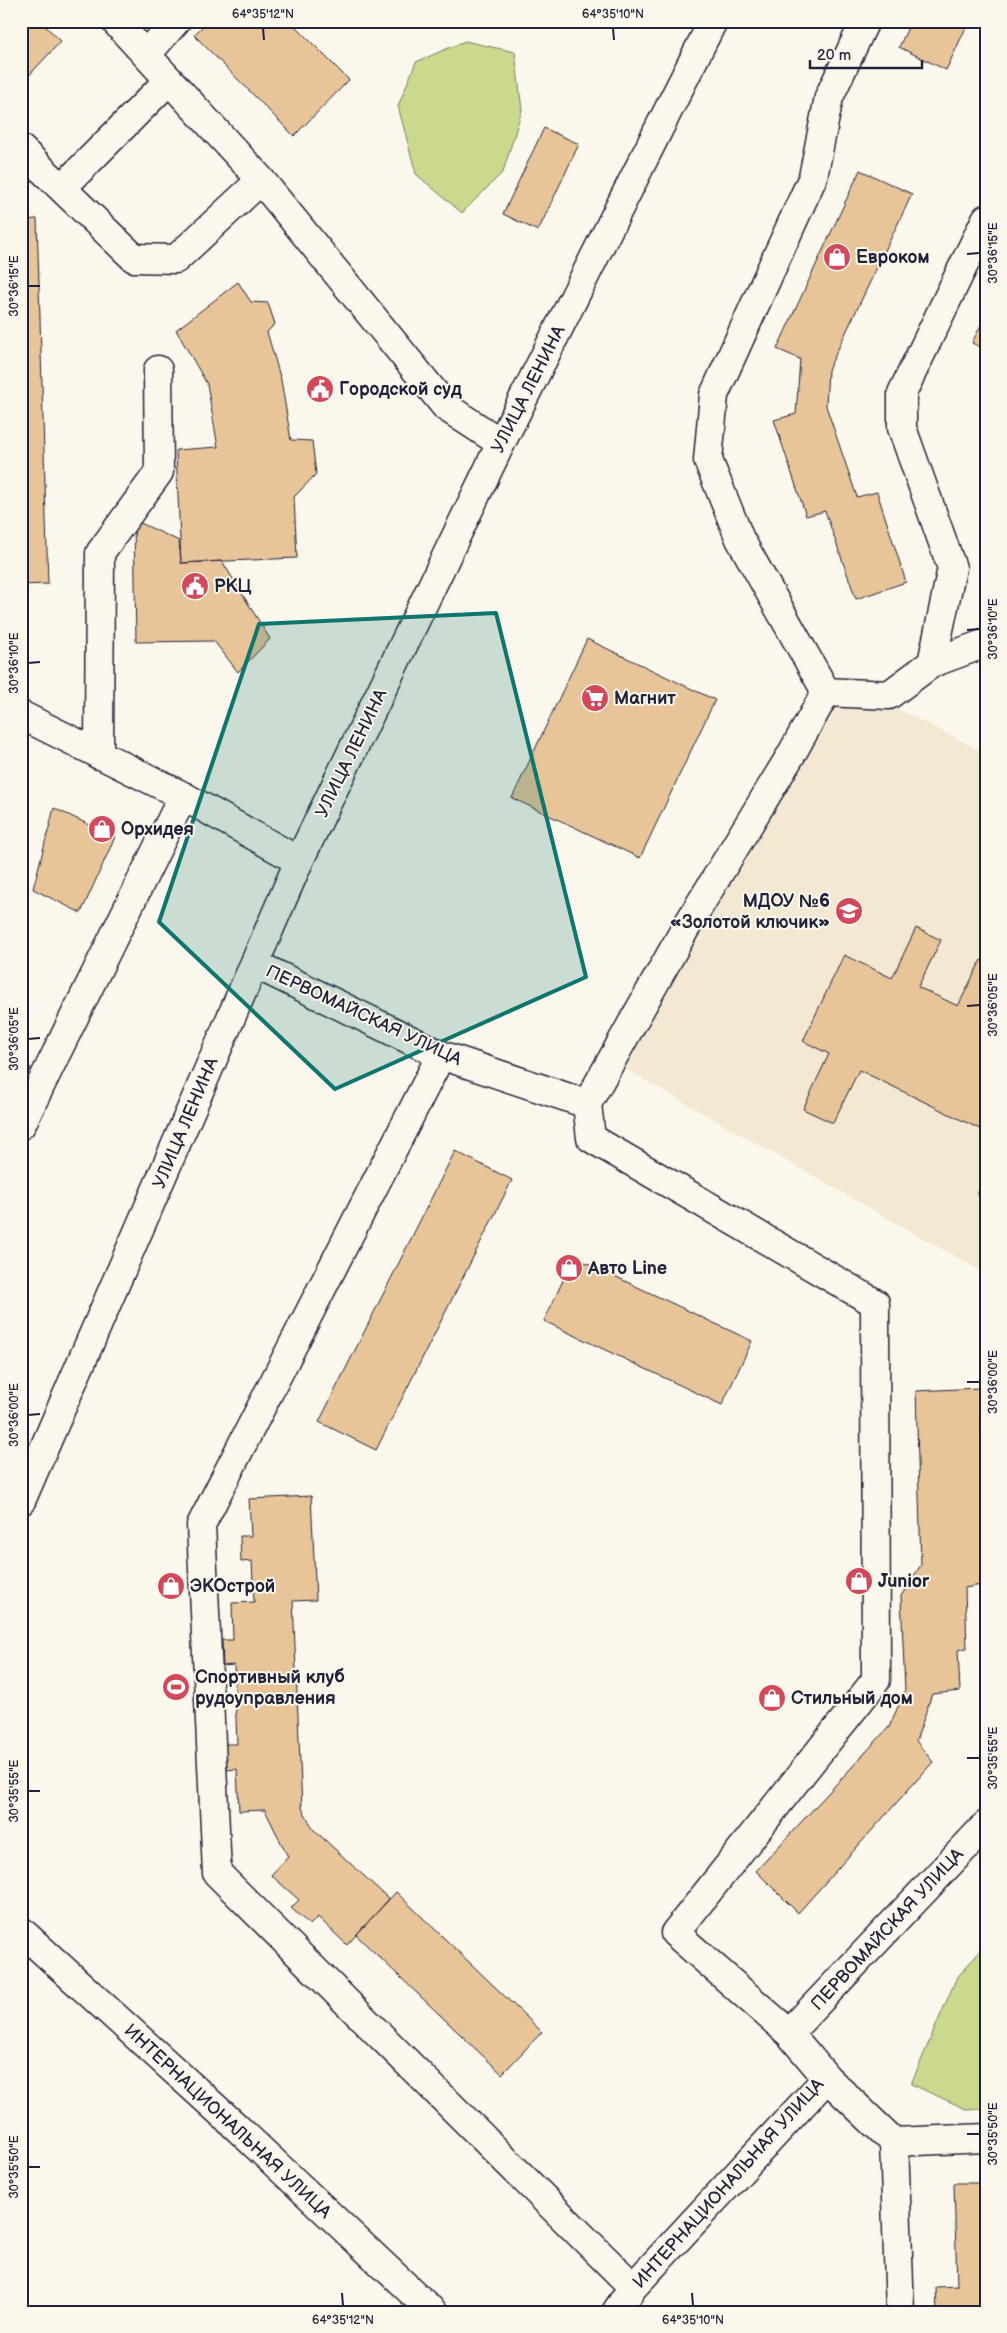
<svg xmlns="http://www.w3.org/2000/svg" width="1007" height="2333" font-family="'Balsamiq Sans',sans-serif">
	<style>
		.built { fill: #f5e8d3 }
		.green { fill: #cad98d; stroke: #767e64 }
		.building { fill: #e8c499; stroke: #22223b }
		.lines { fill: none; stroke-linecap: round; stroke-linejoin: round }
		.minor-casing { stroke: #22223b; stroke-width: 31 }
		.major-casing { stroke: #22223b; stroke-width: 31 }
		.minor { stroke: #fbf7ec; stroke-width: 28 }
		.major { stroke: #fbf7ec; stroke-width: 28 }
		.marked { fill: #0f766e; fill-opacity: 0.2; stroke: #0f766e; stroke-width: 4; stroke-linejoin: round }
		.ticks { fill: none; stroke: #22223b; stroke-width: 2 }
		.labels { text-anchor: middle; stroke-width: 4; stroke-linejoin: round; paint-order: stroke }
		.poi-label { font-size: 18px; font-weight: bold; fill: #22223b; stroke: #fbf7ec; text-anchor: start }
		.street-label { font-size: 18px; fill: #22223b; stroke: #fbf7ec }
		.neatline { fill: none; stroke: #22223b; stroke-width: 2 }
		.ticks-label { font-size: 12px; text-anchor: middle; fill: #22223b }
	</style>
	<rect width="100%" height="100%" fill="#fbf7ec"/>
	<filter id="ink" filterUnits="userSpaceOnUse"><feTurbulence type="fractalNoise" baseFrequency=".02" numOctaves="2"/><feDisplacementMap in="SourceGraphic" scale="10" xChannelSelector="R" yChannelSelector="G"/><feConvolveMatrix kernelMatrix="1 2 1 2 8 2 1 2 1" color-interpolation-filters="sRGB"/></filter>
	<g filter="url(#ink)">
		<path class="built" d="M 840,680 L 986,753 L 986,1274 L 625,1069 Z"/>
		<path class="green" d="M 465,41 L 515,52 L 522,110 L 503,172 L 462,213 L 416,174 L 398,106 L 416,62 Z
			M 986,1943 L 986,2108 L 968,2110 L 911,2084 L 956,1979 Z"/>
		<path class="building" d="M 21,21 L 40,21 L 61,41 L 21,84 Z
			M 208,21 L 290,21 L 349,80 L 294,136 L 194,35 Z
			M 911,21 L 969,21 L 946,70 L 899,47 Z
			M 544,128 L 579,144 L 538,231 L 503,214 Z
			M 860,170 L 912,194 L 828,370 L 826,406 L 857,497 L 877,492 L 906,582 L 856,599 L 825,511 L 806,516 L 774,420 L 796,414 L 800,359 L 777,349 Z
			M 37,219 L 48,584 L 21,585 L 21,220 Z
			M 238,282 L 251,302 L 268,303 L 275,324 L 267,332 L 281,380 L 291,440 L 312,441 L 316,474 L 294,497 L 297,558 L 181,563 L 176,450 L 218,447 L 207,384 L 176,330 Z
			M 986,315 L 986,350 L 972,343 Z
			M 134,520 L 179,541 L 181,563 L 222,561 L 270,639 L 238,672 L 214,641 L 136,642 Z
			M 587,639 L 715,700 L 640,858 L 512,798 Z
			M 54,808 L 115,837 L 81,913 L 33,889 Z
			M 916,928 L 941,940 L 918,987 L 958,1006 L 981,960 L 986,962 L 986,1132 L 859,1070 L 833,1123 L 803,1109 L 829,1054 L 803,1041 L 844,955 L 892,978 Z
			M 21,1062 L 31,1068 L 21,1085 Z
			M 455,1151 L 512,1180 L 376,1450 L 319,1422 Z
			M 986,1177 L 986,1198 L 977,1194 Z
			M 574,1257 L 752,1341 L 722,1405 L 544,1321 Z
			M 980,1388 L 986,1584 L 965,1588 L 967,1648 L 958,1650 L 960,1691 L 932,1694 L 916,1741 L 933,1762 L 798,1913 L 756,1871 L 889,1727 L 905,1691 L 901,1596 L 921,1565 L 916,1391 Z
			M 311,1496 L 316,1600 L 293,1601 L 302,1808 L 313,1829 L 389,1899 L 347,1945 L 318,1917 L 310,1925 L 291,1908 L 299,1900 L 271,1875 L 288,1857 L 265,1810 L 239,1811 L 237,1769 L 227,1770 L 225,1744 L 237,1744 L 234,1665 L 223,1666 L 222,1640 L 233,1640 L 232,1603 L 254,1602 L 252,1561 L 241,1562 L 240,1536 L 251,1536 L 249,1499 Z
			M 396,1892 L 542,2032 L 502,2074 L 356,1935 Z
			M 954,2183 L 986,2183 L 986,2312 L 937,2312 L 936,2287 L 957,2286 Z"/>
		<g class="lines">
			<g class="minor-casing">
				<path id="minor" d="M 115,21 L 261,180 L 446,407 L 501,443
					M 146,55 L 176,21
					M 21,149 L 134,258 L 176,259 L 261,180
					M 62,188 L 169,80
					M 986,219 L 902,393 L 902,428 L 952,568 L 932,663 L 986,643
					M 826,692 L 889,695 L 932,663
					M 21,715 L 183,796 L 299,861
					M 99,755 L 100,553 L 159,472 L 158,370
					M 255,964 L 441,1055 L 587,1104
					M 441,1055 L 201,1525 L 217,1873 L 633,2287
					M 21,1125 L 183,796
					M 21,1501 L 299,861 L 501,443 L 713,21
					M 789,2033 L 986,1825
					M 827,2078 L 894,2142 L 900,2312
					M 894,2142 L 986,2138
					M 616,2312 L 633,2287 L 827,2078 L 789,2033 L 675,1933 L 876,1680 L 875,1303 L 591,1138 L 587,1104 L 685,929 L 791,755 L 826,692 L 740,539 L 708,460 L 714,395 L 813,177 L 829,97 L 865,21"/>
			</g>
			<g class="major-casing">
				<path id="major" d="M 21,1931 L 232,2123 L 433,2312"/>
			</g>
			<use href="#minor" class="minor"/>
			<use href="#major" class="major"/>
		</g>
	</g>
	<path class="marked" d="M 496,613 L 586,977 L 335,1089 L 159,922 L 259,624 Z"/>
	<path class="ticks" d="M 263,28 L 264,40M 613,28 L 614,40M 967,254 L 980,253M 28,286 L 40,286M 967,630 L 980,629M 28,663 L 40,662M 967,1006 L 980,1005M 28,1039 L 40,1038M 967,1382 L 980,1382M 28,1415 L 40,1414M 967,1758 L 980,1758M 28,1791 L 40,1791M 967,2134 L 980,2134M 28,2167 L 40,2167M 342,2293 L 343,2306M 692,2293 L 693,2306"/>
	<defs>
		<g id="shop-disc" transform="scale(1.4375)"><circle r="9.5" fill="#d1495b" stroke="#fbf7ec"/><path d="M-5-2.5h2.3a2.7 3.5 0 0 1 5.4 0H5L5.5 6h-11ZM-1.5-2.5h3a1.5 2.3 0 0 0-3 0Z" fill="#fff"/></g>
		<g id="civic-disc" transform="scale(1.4375)"><circle r="9.5" fill="#d1495b" stroke="#fbf7ec"/><path d="M-.6-6.5H3V-4.5H.6V-3L4-1V1h2V6H-6V1h2V-1L-.6-3ZM-1.2 2.5V6h2.4V2.5Z" fill="#fff"/></g>
		<g id="supermarket-disc" transform="scale(1.4375)"><circle r="9.5" fill="#d1495b" stroke="#fbf7ec"/><path d="M-6-5.5h2.5l.6 2H6L4.5 2H-2.5L-4.4-4H-6ZM-1.5 3.2a1.3 1.3 0 1 0 .1 0ZM3 3.2a1.3 1.3 0 1 0 .1 0Z" fill="#fff"/></g>
		<g id="school-disc" transform="scale(1.4375)"><circle r="9.5" fill="#d1495b" stroke="#fbf7ec"/><path d="M0-5L7-2L0 1L-7-2ZM-4 1L0 2.5L4 1V4Q0 6-4 4Z" fill="#fff"/></g>
		<g id="stadium-disc" transform="scale(1.4375)"><circle r="9.5" fill="#d1495b" stroke="#fbf7ec"/><path d="M0-5a6.5 5 0 1 0 0 10a6.5 5 0 1 0 0-10ZM-3.5-1.8h7v3.6h-7Z" fill="#fff"/></g>
	</defs>
	<g fill-rule="evenodd">
		<use href="#shop-disc" x="837" y="257"/>
		<use href="#civic-disc" x="320" y="389"/>
		<use href="#civic-disc" x="195" y="586"/>
		<use href="#supermarket-disc" x="595" y="698"/>
		<use href="#shop-disc" x="102" y="829"/>
		<use href="#school-disc" x="849" y="911"/>
		<use href="#shop-disc" x="569" y="1268"/>
		<use href="#shop-disc" x="859" y="1581"/>
		<use href="#shop-disc" x="171" y="1586"/>
		<use href="#stadium-disc" x="176" y="1687"/>
		<use href="#shop-disc" x="772" y="1698"/>
	</g>
	<g class="labels">
		<g class="poi-label">
			<text x="856" y="263">Евроком</text>
			<text x="339" y="395">Городской суд</text>
			<text x="214" y="592">РКЦ</text>
			<text x="614" y="704">Магнит</text>
			<text x="121" y="835">Орхидея</text>
			<text x="830" y="907" text-anchor="end">МДОУ №6<tspan x="830" dy="21">«Золотой ключик»</tspan></text>
			<text x="588" y="1274">Авто Line</text>
			<text x="878" y="1587">Junior</text>
			<text x="190" y="1592">ЭКОстрой</text>
			<text x="195" y="1683">Спортивный клуб<tspan x="195" dy="21">рудоуправления</tspan></text>
			<text x="791" y="1704">Стильный дом</text>
		</g>
		<g class="street-label">
			<text transform="translate(528 389) rotate(-63)" y="6">УЛИЦА ЛЕНИНА</text>
			<text transform="translate(351 753) rotate(-64)" y="6">УЛИЦА ЛЕНИНА</text>
			<text transform="translate(364 1015) rotate(25)" y="6">ПЕРВОМАЙСКАЯ УЛИЦА</text>
			<text transform="translate(185 1123) rotate(-67)" y="6">УЛИЦА ЛЕНИНА</text>
			<text transform="translate(887 1929) rotate(-47)" y="6">ПЕРВОМАЙСКАЯ УЛИЦА</text>
			<text transform="translate(228 2121) rotate(43)" y="6">ИНТЕРНАЦИОНАЛЬНАЯ УЛИЦА</text>
			<text transform="translate(728 2183) rotate(-48)" y="6">ИНТЕРНАЦИОНАЛЬНАЯ УЛИЦА</text>
		</g>
	</g>
	<rect width="1007" height="2333" fill="none" stroke="#fbf7ec" stroke-width="55"/>
	<path d="M810 60v8h112v-8" fill="none" stroke="#22223b" stroke-width="2.5"/>
	<text x="817" y="60" font-size="15" fill="#22223b" stroke="#fbf7ec" stroke-width="4" paint-order="stroke">20 m</text>
	<rect x="28" y="28" width="952" height="2278" class="neatline"/>
	<g class="ticks-label">
		<text x="263" y="18">64°35'12"N</text>
		<text x="613" y="18">64°35'10"N</text>
		<text transform="translate(993 253) rotate(-90)" y="4">30°36'15"E</text>
		<text transform="translate(14 286) rotate(-90)" y="4">30°36'15"E</text>
		<text transform="translate(993 629) rotate(-90)" y="4">30°36'10"E</text>
		<text transform="translate(14 663) rotate(-90)" y="4">30°36'10"E</text>
		<text transform="translate(993 1005) rotate(-90)" y="4">30°36'05"E</text>
		<text transform="translate(14 1039) rotate(-90)" y="4">30°36'05"E</text>
		<text transform="translate(993 1382) rotate(-90)" y="4">30°36'00"E</text>
		<text transform="translate(14 1415) rotate(-90)" y="4">30°36'00"E</text>
		<text transform="translate(993 1758) rotate(-90)" y="4">30°35'55"E</text>
		<text transform="translate(14 1791) rotate(-90)" y="4">30°35'55"E</text>
		<text transform="translate(993 2134) rotate(-90)" y="4">30°35'50"E</text>
		<text transform="translate(14 2167) rotate(-90)" y="4">30°35'50"E</text>
		<text x="343" y="2324">64°35'12"N</text>
		<text x="693" y="2324">64°35'10"N</text>
	</g>
</svg>
